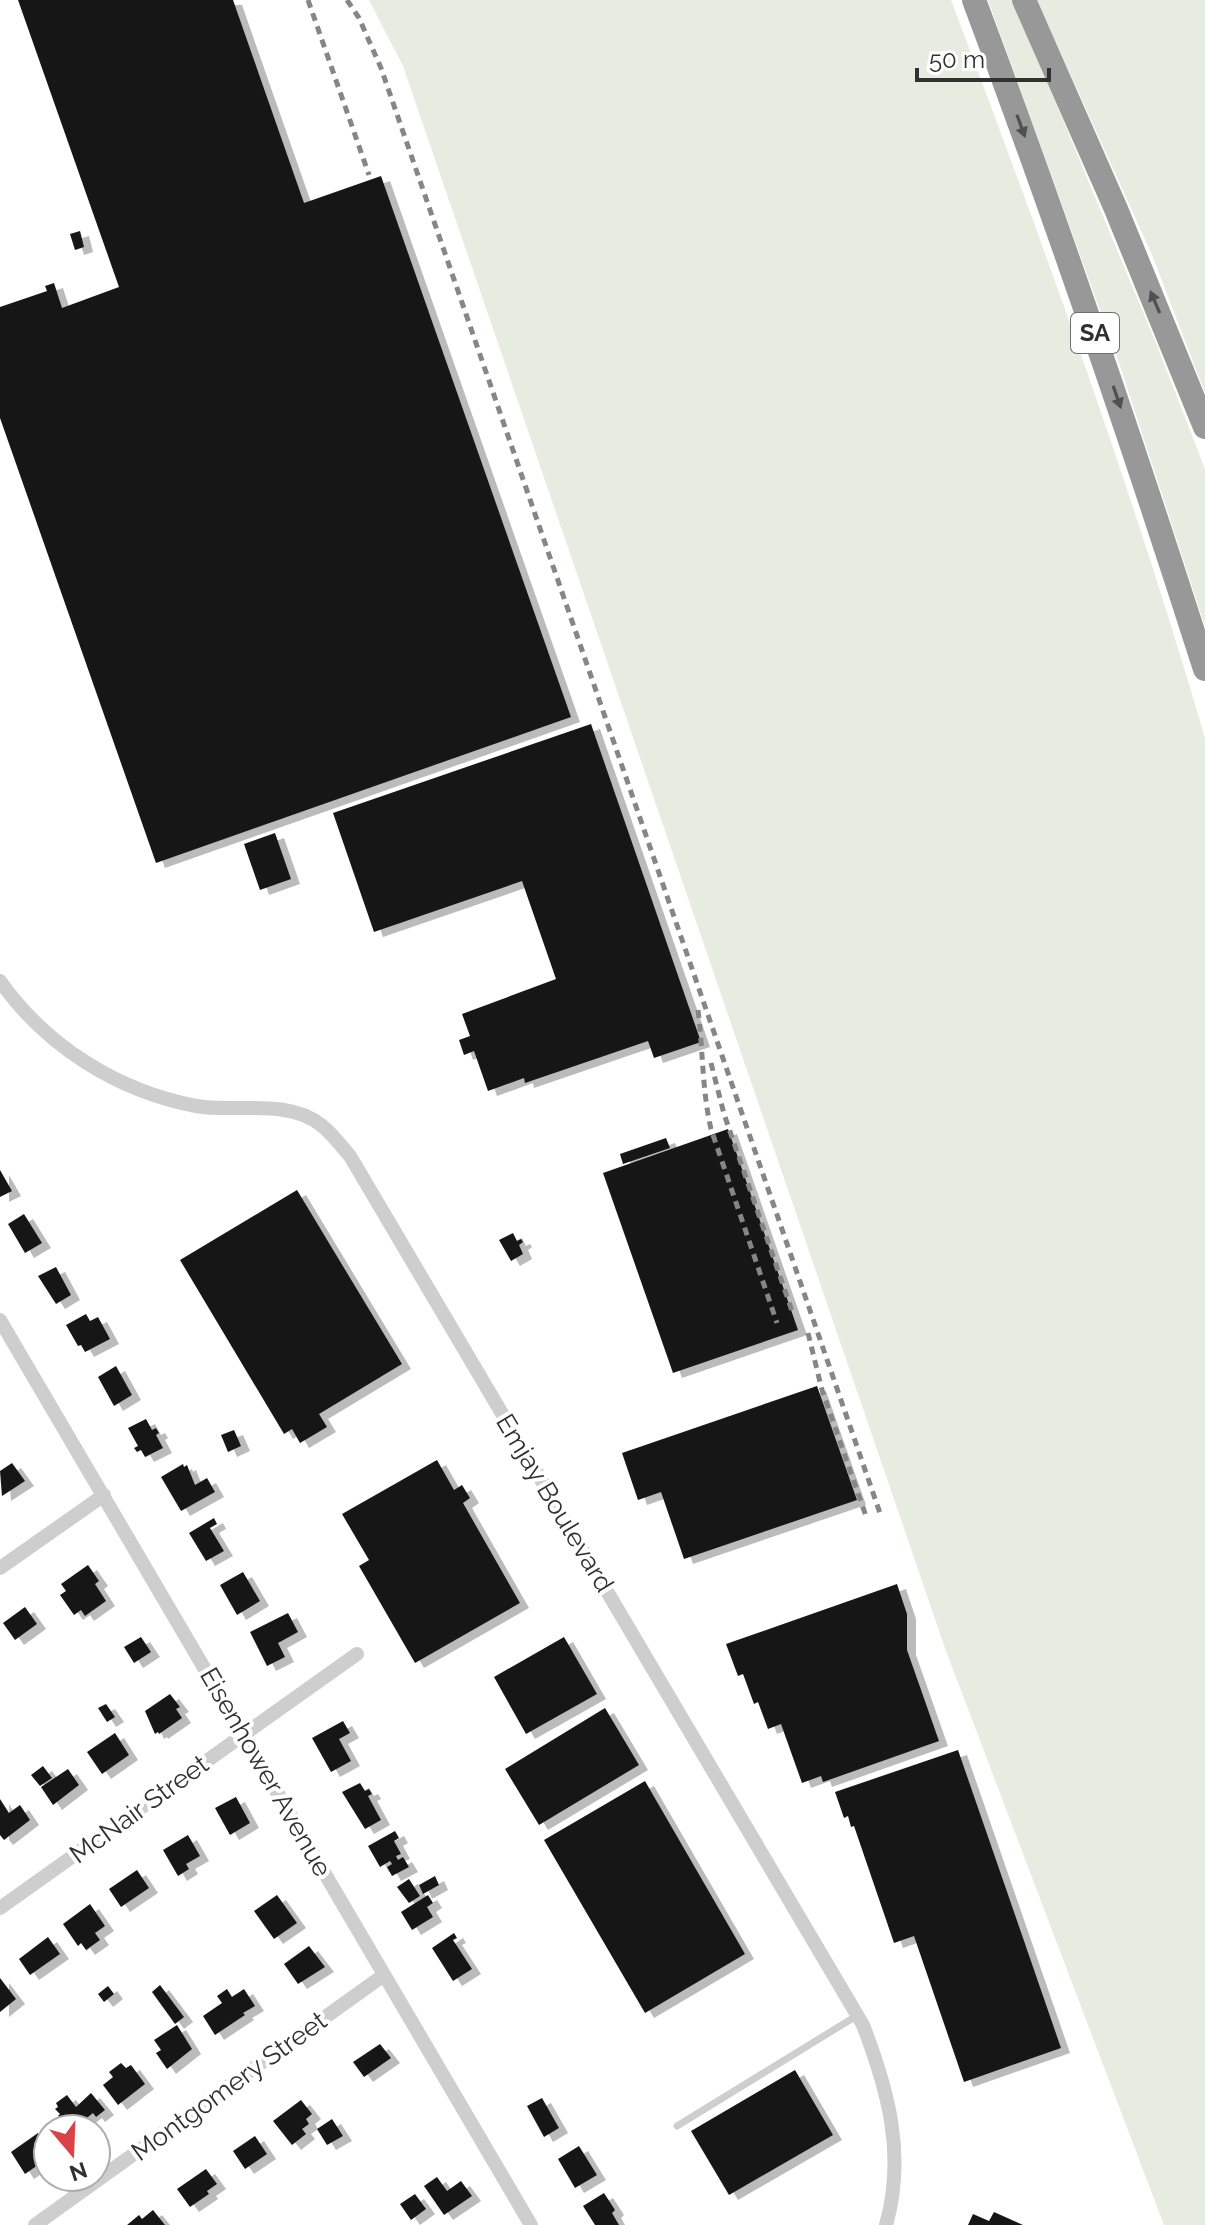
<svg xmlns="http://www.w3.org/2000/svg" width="1205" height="2225" font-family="Raleway,sans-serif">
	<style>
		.green { fill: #e6ede0 }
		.building { fill: #181818; filter: url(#shadow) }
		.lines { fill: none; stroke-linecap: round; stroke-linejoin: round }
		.service { stroke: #cecece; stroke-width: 7 }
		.minor { stroke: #cecece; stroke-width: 14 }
		.motorway { stroke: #989898; stroke-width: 24 }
		.rail { stroke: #868686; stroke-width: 5; stroke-dasharray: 8 6; stroke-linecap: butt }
		.oneway { fill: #505050 }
		.labels { text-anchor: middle; stroke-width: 8; stroke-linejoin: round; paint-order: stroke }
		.shield { fill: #fff; stroke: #6f6f6f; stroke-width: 2 }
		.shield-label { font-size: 24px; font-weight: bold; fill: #313131 }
		.street-label { font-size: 26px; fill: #313131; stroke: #fff }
	</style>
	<defs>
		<filter id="shadow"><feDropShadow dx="9" dy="5" stdDeviation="0" flood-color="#0004"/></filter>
	</defs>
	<rect width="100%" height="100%" fill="#fff"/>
	<path class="green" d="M 369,0 L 951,0 C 1043,243 1132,488 1205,738 L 1205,2225 L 1164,2225 L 946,1651 L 403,66 Z
		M 988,0 L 1013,0 L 1158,348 L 1205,469 L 1205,626 L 1119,363 Z
		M 1037,0 L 1205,0 L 1205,393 L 1152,255 Z"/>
	<path class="building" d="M 18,0 L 233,0 L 304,203 L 381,176 L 571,717 L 156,863 L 0,418 L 0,307 L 47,291 L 45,286 L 54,283 L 62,308 L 119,287 Z
		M 80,231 L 84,247 L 75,250 L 70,234 Z
		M 591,724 L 701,1042 L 654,1058 L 648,1041 L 525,1083 L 524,1078 L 488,1091 L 474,1051 L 464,1055 L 459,1040 L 470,1036 L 462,1014 L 556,979 L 522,881 L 374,932 L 333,813 Z
		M 275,833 L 291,879 L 260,890 L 244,844 Z
		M 728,1129 L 798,1330 L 673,1373 L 603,1173 Z
		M 666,1138 L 670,1148 L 623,1164 L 620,1154 Z
		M 0,1170 L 12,1191 L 0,1197 Z
		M 297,1190 L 402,1364 L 319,1414 L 327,1427 L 300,1443 L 292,1429 L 284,1434 L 180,1260 Z
		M 24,1214 L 42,1243 L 25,1253 L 8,1224 Z
		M 513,1233 L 517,1241 L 521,1239 L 523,1242 L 519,1245 L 523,1254 L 511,1261 L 499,1240 Z
		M 56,1267 L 71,1295 L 56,1304 L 38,1276 Z
		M 86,1314 L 90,1321 L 98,1317 L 110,1339 L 85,1352 L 81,1345 L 78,1346 L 66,1325 Z
		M 116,1366 L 132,1395 L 114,1406 L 98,1377 Z
		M 817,1386 L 857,1500 L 684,1559 L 661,1492 L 638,1500 L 622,1453 Z
		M 146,1419 L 152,1430 L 156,1428 L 159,1433 L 156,1435 L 163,1448 L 145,1457 L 141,1450 L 137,1452 L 134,1448 L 138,1446 L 128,1428 Z
		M 234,1430 L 241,1446 L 228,1452 L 221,1435 Z
		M 437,1460 L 454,1490 L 462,1485 L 470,1498 L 463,1503 L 520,1603 L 415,1663 L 359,1566 L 369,1560 L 342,1514 Z
		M 12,1463 L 25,1481 L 2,1496 L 0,1471 Z
		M 183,1464 L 184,1467 L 187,1465 L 195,1485 L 207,1478 L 215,1492 L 181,1511 L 161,1477 Z
		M 214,1518 L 217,1524 L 210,1528 L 224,1551 L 206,1561 L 189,1533 Z
		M 88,1565 L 99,1581 L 95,1584 L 106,1601 L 85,1616 L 81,1610 L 74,1615 L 60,1595 L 66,1591 L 61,1584 Z
		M 243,1572 L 260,1601 L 237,1615 L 220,1585 Z
		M 897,1584 L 907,1614 L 907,1650 L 939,1741 L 823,1782 L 821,1776 L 802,1783 L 781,1724 L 768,1729 L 758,1702 L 754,1704 L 743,1674 L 738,1676 L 726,1644 Z
		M 25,1607 L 37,1624 L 15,1640 L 3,1623 Z
		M 288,1613 L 298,1632 L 278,1643 L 285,1657 L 267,1666 L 250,1632 Z
		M 141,1637 L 151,1652 L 134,1663 L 124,1647 Z
		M 564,1637 L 597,1694 L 526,1734 L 494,1677 Z
		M 170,1694 L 180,1707 L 176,1709 L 182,1718 L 159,1734 L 158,1732 L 155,1734 L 145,1711 Z
		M 106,1704 L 115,1717 L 107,1722 L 98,1708 Z
		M 605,1708 L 639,1765 L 539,1825 L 505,1769 Z
		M 343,1721 L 350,1733 L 339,1739 L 351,1761 L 331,1772 L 312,1738 Z
		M 115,1733 L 129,1755 L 102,1774 L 87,1752 Z
		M 958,1750 L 1061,2048 L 964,2082 L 914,1936 L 894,1943 L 854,1826 L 851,1827 L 848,1816 L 844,1818 L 835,1792 Z
		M 43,1766 L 52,1778 L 40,1786 L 31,1775 Z
		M 68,1769 L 79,1785 L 53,1805 L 41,1787 Z
		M 645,1781 L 745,1954 L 645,2013 L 544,1840 Z
		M 360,1783 L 365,1791 L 369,1789 L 372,1794 L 368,1796 L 381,1820 L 365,1829 L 342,1792 Z
		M 236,1797 L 250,1823 L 230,1835 L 215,1808 Z
		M 0,1799 L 9,1813 L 20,1805 L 30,1820 L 4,1840 L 0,1835 Z
		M 395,1831 L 399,1838 L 394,1841 L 401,1854 L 396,1856 L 398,1860 L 403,1857 L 409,1867 L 392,1876 L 387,1867 L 392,1864 L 390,1861 L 380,1867 L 368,1846 Z
		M 188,1835 L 200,1856 L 186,1864 L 189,1869 L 178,1876 L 163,1850 Z
		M 137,1870 L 149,1888 L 121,1907 L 109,1889 Z
		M 435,1876 L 439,1885 L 423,1894 L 419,1885 Z
		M 409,1879 L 420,1896 L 409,1903 L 397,1887 Z
		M 277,1895 L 297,1923 L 274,1939 L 254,1911 Z
		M 428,1895 L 433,1903 L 427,1907 L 433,1917 L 412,1930 L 401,1912 Z
		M 90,1904 L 105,1926 L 95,1933 L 100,1940 L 86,1950 L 81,1943 L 78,1946 L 63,1924 Z
		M 454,1933 L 457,1938 L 453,1940 L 472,1969 L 453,1981 L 432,1948 Z
		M 48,1937 L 60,1954 L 30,1975 L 19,1959 Z
		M 309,1946 L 325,1967 L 298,1984 L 284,1964 Z
		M 0,1978 L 16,1999 L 0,2012 Z
		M 160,1985 L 184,2017 L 175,2024 L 152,1992 Z
		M 108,1986 L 114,1994 L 104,2002 L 98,1994 Z
		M 227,1989 L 232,1997 L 244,1989 L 255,2006 L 243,2013 L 245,2015 L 215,2035 L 203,2016 L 222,2003 L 217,1996 Z
		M 177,2025 L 192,2049 L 167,2069 L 156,2053 L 161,2050 L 154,2040 Z
		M 380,2044 L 391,2058 L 364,2077 L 353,2062 Z
		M 121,2063 L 126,2068 L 131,2065 L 145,2084 L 118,2105 L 103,2085 L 113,2077 L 109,2072 Z
		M 795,2070 L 833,2135 L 729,2195 L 691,2131 Z
		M 91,2093 L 105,2110 L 96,2117 L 93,2113 L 73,2129 L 68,2129 L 58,2116 L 60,2114 L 55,2109 L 58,2107 L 56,2103 L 67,2095 L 76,2107 Z
		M 542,2098 L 559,2128 L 544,2137 L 527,2106 Z
		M 301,2100 L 312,2114 L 306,2119 L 309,2124 L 302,2129 L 306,2134 L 292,2145 L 273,2121 Z
		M 332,2119 L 343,2136 L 327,2145 L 317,2129 Z
		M 38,2133 L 48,2148 L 48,2158 L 25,2174 L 11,2152 Z
		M 255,2136 L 267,2154 L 245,2169 L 233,2151 Z
		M 579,2146 L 597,2175 L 575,2188 L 558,2159 Z
		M 206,2169 L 217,2184 L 207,2191 L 209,2194 L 190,2207 L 177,2189 Z
		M 437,2177 L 447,2191 L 461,2181 L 472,2196 L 444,2215 L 424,2186 Z
		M 604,2193 L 615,2210 L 612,2213 L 619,2225 L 595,2225 L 583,2206 Z
		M 415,2194 L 426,2209 L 411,2220 L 400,2204 Z
		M 153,2210 L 165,2225 L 127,2225 L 139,2215 L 142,2219 Z
		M 994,2212 L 1023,2225 L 968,2225 L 973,2214 L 989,2221 Z"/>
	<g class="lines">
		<path class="service" d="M 677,2126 L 858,2015"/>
		<path class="minor" d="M 0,981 C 46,1046 117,1091 196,1106 C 235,1113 287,1098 321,1125 C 332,1133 341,1146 350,1156 L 863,2025 C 888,2090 906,2155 886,2225
			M 0,1320 L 531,2225
			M 0,1568 L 104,1495
			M 0,1908 L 357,1654
			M 35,2225 L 384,1975"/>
		<path class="motorway" d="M 974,0 C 1057,221 1133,444 1205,669
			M 1024,0 L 1116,209 L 1205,427"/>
		<path class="rail" d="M 308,0 L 369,175
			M 347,0 L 359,18 L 381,68 L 881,1516
			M 698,1010 C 703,1049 702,1090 711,1129 L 777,1323
			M 711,1063 L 724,1114 L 792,1311
			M 808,1333 L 822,1390 L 867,1519"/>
	</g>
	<defs><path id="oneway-solid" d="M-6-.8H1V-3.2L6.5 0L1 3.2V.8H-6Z" transform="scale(2)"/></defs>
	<g class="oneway">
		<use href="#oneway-solid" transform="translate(1021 126) rotate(70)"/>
		<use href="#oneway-solid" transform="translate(1155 302) rotate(-113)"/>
		<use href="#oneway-solid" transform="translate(1117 397) rotate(71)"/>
	</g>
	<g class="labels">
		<rect class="shield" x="1071" y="313" width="48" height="40" rx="6"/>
		<g class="shield-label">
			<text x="1095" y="341">SA</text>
		</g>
		<g class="street-label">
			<text transform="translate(555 1503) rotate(59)" y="9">Emjay Boulevard</text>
			<text transform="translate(266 1772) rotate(60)" y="9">Eisenhower Avenue</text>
			<text transform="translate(139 1809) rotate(-36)" y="9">McNair Street</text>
			<text transform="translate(229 2086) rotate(-36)" y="9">Montgomery Street</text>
		</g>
	</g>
	<g transform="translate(72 2153) rotate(161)"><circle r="38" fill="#ffffff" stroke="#adadad" stroke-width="2"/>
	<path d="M0-6L14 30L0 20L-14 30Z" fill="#d94246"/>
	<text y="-12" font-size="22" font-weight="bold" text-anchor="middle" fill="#313131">N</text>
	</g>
	<path d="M917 68v12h132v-12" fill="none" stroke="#313131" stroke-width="4"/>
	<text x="929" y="68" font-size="24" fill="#313131" stroke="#ffffff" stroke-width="6" paint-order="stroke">50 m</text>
</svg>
